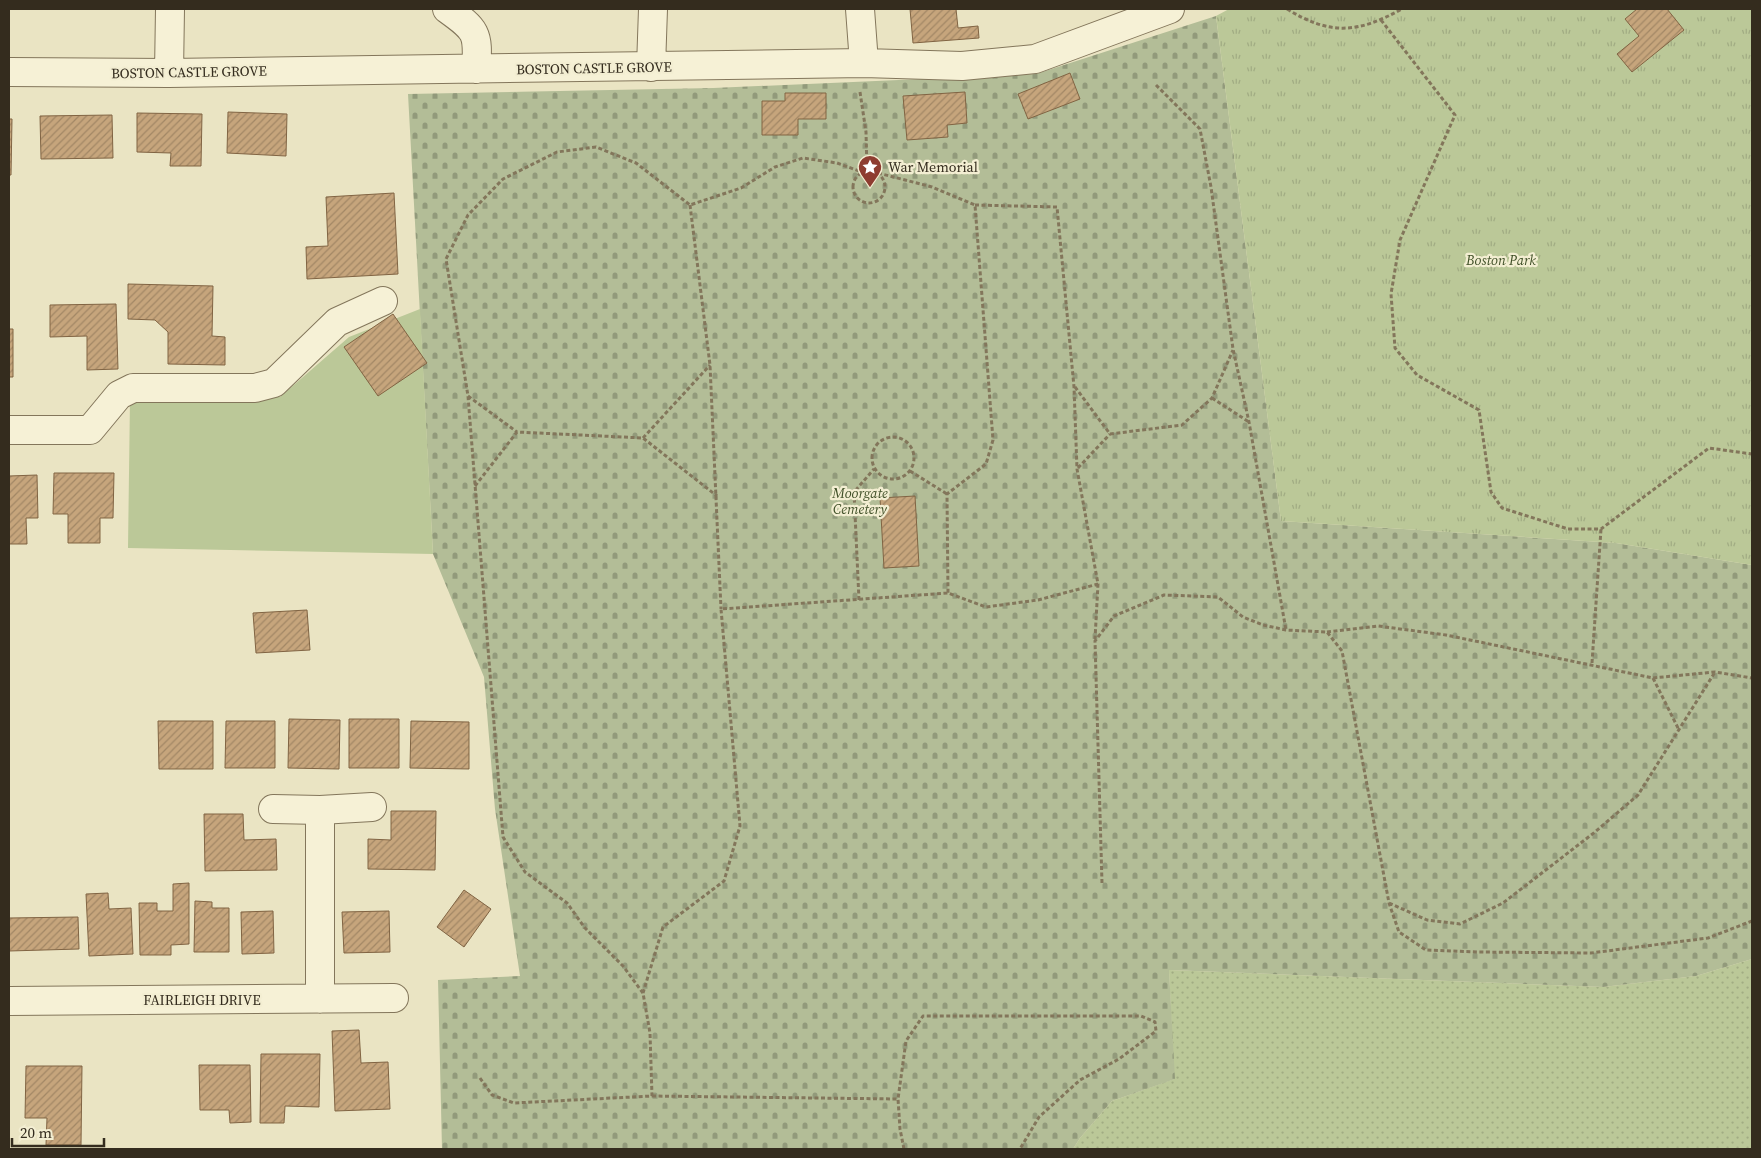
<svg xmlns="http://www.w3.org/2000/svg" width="1761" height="1158" font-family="'Source Serif 4',serif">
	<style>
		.grass { fill: url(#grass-dots) }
		.cemetery { fill: url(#cemetery-stones) }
		.park { fill: url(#park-tufts) }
		.pitch { fill: #bbc898 }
		.building { fill: url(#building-hatch); stroke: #816443 }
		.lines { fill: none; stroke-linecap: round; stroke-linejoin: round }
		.minor-casing { stroke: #83765b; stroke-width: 30 }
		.path { stroke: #83765b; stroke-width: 3; stroke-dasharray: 4 2.5; stroke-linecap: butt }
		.minor { stroke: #f6f1d6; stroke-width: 28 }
		.labels { text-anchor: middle; stroke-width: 4.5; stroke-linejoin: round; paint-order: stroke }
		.street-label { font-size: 14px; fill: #342c1e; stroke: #f3eed2 }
		.poi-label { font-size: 14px; fill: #342c1e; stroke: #f3eed2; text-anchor: start }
		.park-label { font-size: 14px; font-style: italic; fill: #3f4f27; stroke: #f3eed2 }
	</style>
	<defs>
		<pattern id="grass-dots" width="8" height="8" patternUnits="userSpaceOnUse" patternTransform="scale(1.25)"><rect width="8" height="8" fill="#bbc898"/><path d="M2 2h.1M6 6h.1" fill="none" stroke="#a1ac83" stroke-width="1.8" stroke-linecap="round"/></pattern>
		<pattern id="cemetery-stones" width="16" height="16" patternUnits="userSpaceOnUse" patternTransform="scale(1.25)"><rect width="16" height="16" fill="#b3bd97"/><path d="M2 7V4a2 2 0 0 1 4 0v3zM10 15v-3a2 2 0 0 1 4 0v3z" fill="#929a7b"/></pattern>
		<pattern id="park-tufts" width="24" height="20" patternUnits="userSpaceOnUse" patternTransform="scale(1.25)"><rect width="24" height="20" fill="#bbc898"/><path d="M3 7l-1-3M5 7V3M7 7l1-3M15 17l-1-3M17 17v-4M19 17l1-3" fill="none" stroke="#a1ac83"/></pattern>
		<pattern id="building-hatch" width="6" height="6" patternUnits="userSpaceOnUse" patternTransform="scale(1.25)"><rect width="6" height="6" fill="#c6a57c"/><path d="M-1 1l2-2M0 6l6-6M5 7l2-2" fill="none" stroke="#a28765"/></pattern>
	</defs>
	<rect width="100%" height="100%" fill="#eae4c3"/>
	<path class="grass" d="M 1752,959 L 1752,1149 L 1073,1149 L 1080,1138 L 1112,1101 L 1174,1079 L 1169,970 L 1603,987 L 1696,976 Z"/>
	<path class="cemetery" d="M 1216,16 L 1281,521 L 1616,543 L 1752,565 L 1752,959 L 1696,976 L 1603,987 L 1169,970 L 1175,1079 L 1112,1101 L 1080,1138 L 1073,1149 L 442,1149 L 438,980 L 520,976 L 495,809 L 484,677 L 433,554 L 408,94 L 713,88 L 1036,74 Z"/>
	<path class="park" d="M 1229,9 L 1752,9 L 1752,565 L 1616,543 L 1281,521 L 1216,16 Z"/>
	<path class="pitch" d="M 420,309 L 433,554 L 128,548 L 130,399 L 280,397 L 349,337 Z"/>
	<path class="building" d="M 910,9 L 956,9 L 958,28 L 978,26 L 979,38 L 913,43 Z
		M 1637,9 L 1667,9 L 1684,30 L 1632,72 L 1617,54 L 1639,36 L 1625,19 Z
		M 1070,73 L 1080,99 L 1028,119 L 1018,94 Z
		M 965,92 L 967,123 L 947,125 L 948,137 L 907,140 L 903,96 Z
		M 785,93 L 826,93 L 826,119 L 798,119 L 798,135 L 762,135 L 762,101 L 785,101 Z
		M 228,112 L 287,114 L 286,156 L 227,153 Z
		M 137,113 L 202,114 L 201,166 L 170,166 L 171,153 L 137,152 Z
		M 112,115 L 113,158 L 41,159 L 40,116 Z
		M 9,119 L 12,119 L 11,175 L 9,175 Z
		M 394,193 L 398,274 L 307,279 L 306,247 L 328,246 L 326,197 Z
		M 128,284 L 213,286 L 212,336 L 225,337 L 225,365 L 168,364 L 168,332 L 155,320 L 128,319 Z
		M 116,304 L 118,369 L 87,370 L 87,336 L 50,337 L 50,305 Z
		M 393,314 L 427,363 L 378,396 L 344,347 Z
		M 9,329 L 13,329 L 13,377 L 9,377 Z
		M 54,473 L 114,473 L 113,518 L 100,518 L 100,543 L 68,543 L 68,514 L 53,514 Z
		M 37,475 L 38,518 L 26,518 L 27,544 L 9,544 L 9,476 Z
		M 915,496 L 919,566 L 884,568 L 880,498 Z
		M 307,610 L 310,650 L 256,653 L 253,613 Z
		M 289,719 L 340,720 L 339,769 L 288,768 Z
		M 349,719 L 399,719 L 399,768 L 349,768 Z
		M 158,721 L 213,721 L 213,769 L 159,769 Z
		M 226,721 L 275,721 L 275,768 L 225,768 Z
		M 411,721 L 469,722 L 469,769 L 410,768 Z
		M 391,811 L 436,811 L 435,870 L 368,869 L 368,839 L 391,840 Z
		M 204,814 L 243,814 L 244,840 L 276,839 L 277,870 L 205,871 Z
		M 189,883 L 189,944 L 171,945 L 171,955 L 140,955 L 139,903 L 157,903 L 157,911 L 173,911 L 173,884 Z
		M 464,890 L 491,909 L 464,947 L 437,927 Z
		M 108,893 L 109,909 L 131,908 L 133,954 L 89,956 L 86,894 Z
		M 195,901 L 212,902 L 212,908 L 229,908 L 229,952 L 194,952 Z
		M 273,911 L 274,953 L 242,954 L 241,912 Z
		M 389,911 L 390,952 L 344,953 L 342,912 Z
		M 78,917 L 79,949 L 9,951 L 9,918 Z
		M 359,1030 L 361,1063 L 388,1062 L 390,1109 L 335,1111 L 332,1031 Z
		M 261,1054 L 320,1054 L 319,1107 L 285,1106 L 284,1123 L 260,1123 Z
		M 199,1065 L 250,1065 L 251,1122 L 230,1123 L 229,1110 L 200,1110 Z
		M 26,1066 L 82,1066 L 81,1145 L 46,1145 L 47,1118 L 25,1118 Z"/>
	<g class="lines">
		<g class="minor-casing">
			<path id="minor" d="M 447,9 C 476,30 479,32 476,69
				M 860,9 L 864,63
				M 651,67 L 653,9
				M 9,72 L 169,73 L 864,63 L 962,66 L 1035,59 L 1170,9
				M 169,73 L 170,9
				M 9,430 L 90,430 L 119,395 L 133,388 L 255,388 L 274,383 L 337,322 L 383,301
				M 273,809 L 320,810 L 372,807
				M 320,999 L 320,810
				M 9,1001 L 394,998"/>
		</g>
		<path class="path" d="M 1287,9 C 1331,36 1358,33 1402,9
			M 1381,20 L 1455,115 L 1400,240 L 1391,294 L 1395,348 L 1417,375 L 1479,410 L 1491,492 L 1502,508 L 1568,529 L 1601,529 L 1709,448 L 1752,454
			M 1156,85 L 1200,129 L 1211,187 L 1233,349 L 1249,422 L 1286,630
			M 860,92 L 866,132 L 867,171
			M853 187a16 16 0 1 1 32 0a16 16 0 1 1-32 0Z
			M 878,173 L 932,187 L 975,205 L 993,440 L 986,464 L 947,494 L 948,593
			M 690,205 L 710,365 L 721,609
			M 975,205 L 1057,207 L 1074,387 L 1077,469 L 1098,584 L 1095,639
			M 1075,387 L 1110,434 L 1182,425 L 1212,398 L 1233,350
			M 468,396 L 517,432
			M 1212,398 L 1249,422
			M872 458a21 21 0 1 1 42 0a21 21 0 1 1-42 0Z
			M 643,438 L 710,365
			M 1078,468 L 1110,434
			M 910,471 L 947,494
			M 475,486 L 517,432 L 643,438 L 717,496
			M 859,600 L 854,492 L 874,469
			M 1327,632 L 1378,626 L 1446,635 L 1653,678 L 1715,672 L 1752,678
			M 1592,663 L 1601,529
			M 1653,678 L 1679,730
			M 1102,883 L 1095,641 L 1114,616 L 1164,595 L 1218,597 L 1243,617 L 1263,625 L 1286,630 L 1327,632 L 1342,651 L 1389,903 L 1399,932 L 1426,950 L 1478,952 L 1591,953 L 1708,938 L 1752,921
			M 1389,903 L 1427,920 L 1460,924 L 1503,903 L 1595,832 L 1638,795 L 1715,672
			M 643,993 L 623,966 L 585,928 L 567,903 L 525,872 L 503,837 L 468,396 L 446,259 L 468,215 L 503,179 L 557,152 L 596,147 L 636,163 L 690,205 L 741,188 L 775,167 L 803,158 L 837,163 L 862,172
			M 480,1078 L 492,1095 L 514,1103 L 652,1096 L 650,1033 L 643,993 L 663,927 L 724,881 L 740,826 L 721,609 L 948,593 L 986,607 L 1038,600 L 1098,584
			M 652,1096 L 898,1099
			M 904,1149 L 900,1129 L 898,1099 L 906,1041 L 923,1016 L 1141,1016 L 1155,1022 L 1156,1031 L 1119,1059 L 1080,1080 L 1039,1117 L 1020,1149"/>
		<use href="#minor" class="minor"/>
	</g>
	<defs>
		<g id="sight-pin" transform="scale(1.25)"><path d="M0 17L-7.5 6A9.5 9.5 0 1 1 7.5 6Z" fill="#8e3d30" stroke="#f3eed2"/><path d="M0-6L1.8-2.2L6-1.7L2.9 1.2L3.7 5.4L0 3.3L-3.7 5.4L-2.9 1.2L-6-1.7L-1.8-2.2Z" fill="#fff"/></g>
	</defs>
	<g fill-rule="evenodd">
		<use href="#sight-pin" x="870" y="167"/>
	</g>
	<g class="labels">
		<g class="street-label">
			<text transform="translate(594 68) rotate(-1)" y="5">BOSTON CASTLE GROVE</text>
			<text transform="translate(189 72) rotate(-1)" y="5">BOSTON CASTLE GROVE</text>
			<text x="202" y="1005">FAIRLEIGH DRIVE</text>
		</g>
		<g class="poi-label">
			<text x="888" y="172">War Memorial</text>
		</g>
		<g class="park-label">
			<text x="1501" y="265">Boston Park</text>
			<text x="860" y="498">Moorgate<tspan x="860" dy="16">Cemetery</tspan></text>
		</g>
	</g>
	<rect width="1761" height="1158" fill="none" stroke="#342c1e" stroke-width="20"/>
	<path d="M12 1138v8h92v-8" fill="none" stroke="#342c1e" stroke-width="2.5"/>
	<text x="20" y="1138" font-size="15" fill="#342c1e" stroke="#f3eed2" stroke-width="4" paint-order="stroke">20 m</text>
</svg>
